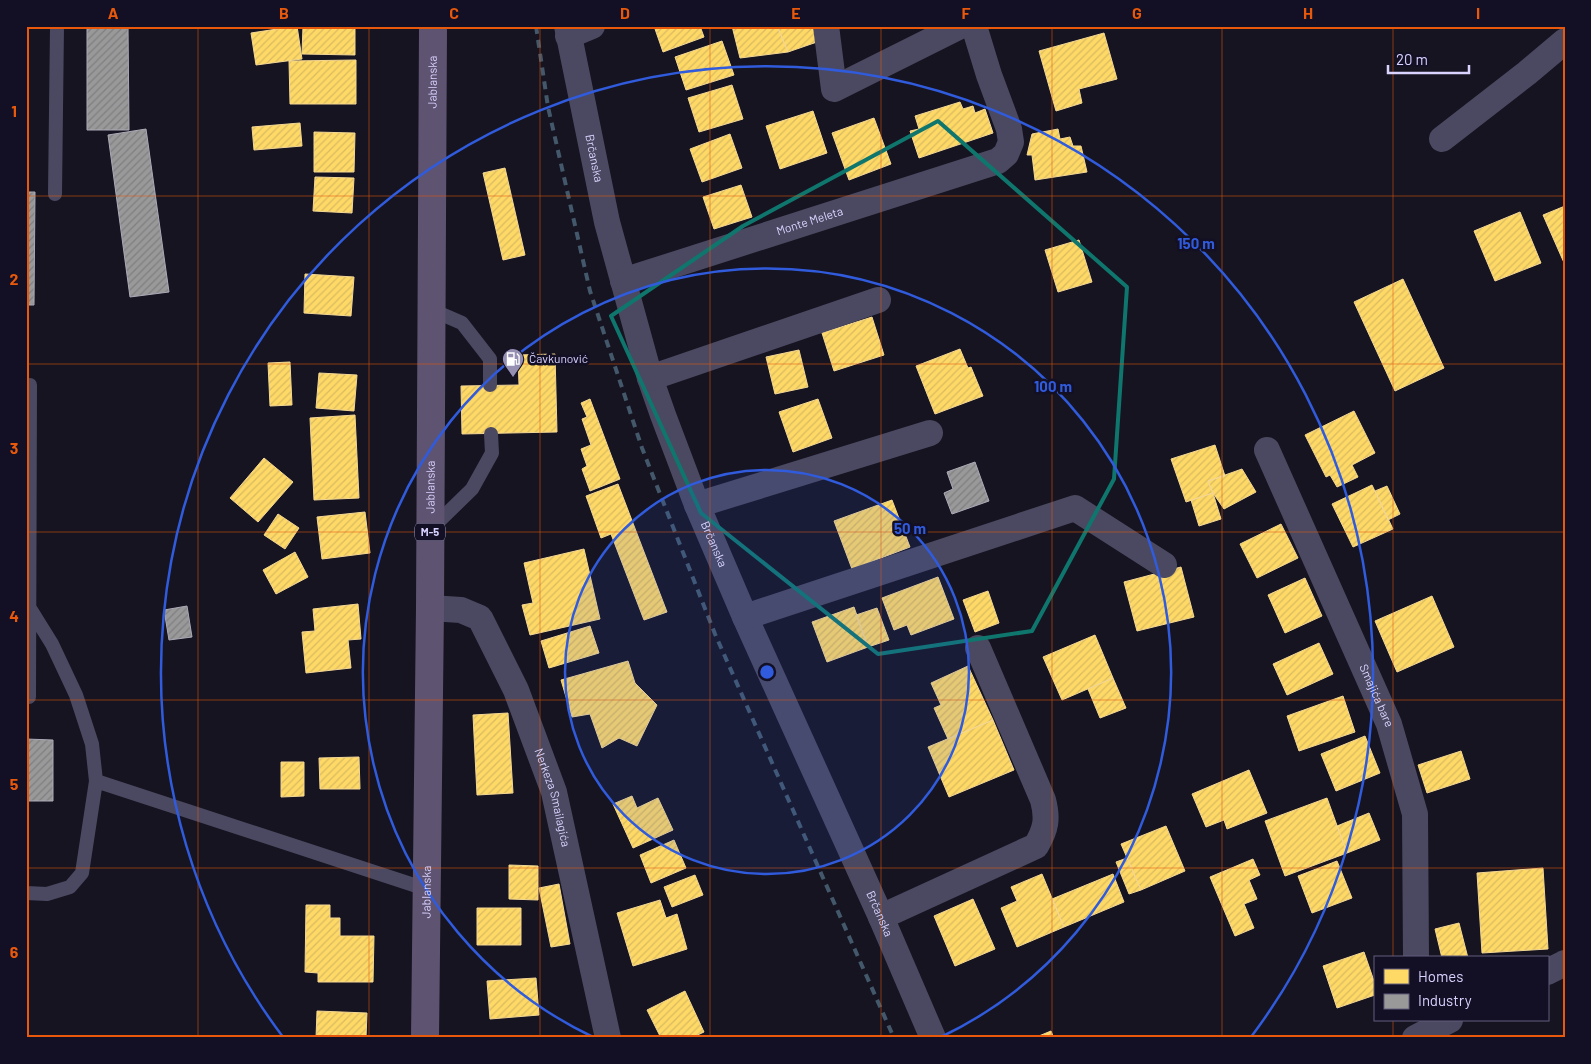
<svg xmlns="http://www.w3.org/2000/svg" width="1591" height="1064" font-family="Barlow,sans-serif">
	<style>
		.homes { fill: url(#homes-hatch); stroke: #f4d794 }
		.industry { fill: url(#industry-hatch); stroke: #acaab8 }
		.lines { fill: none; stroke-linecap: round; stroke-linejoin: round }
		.lane { stroke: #4b4961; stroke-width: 14 }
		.street { stroke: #4b4961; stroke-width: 26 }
		.primary { stroke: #5f5372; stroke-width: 28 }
		.rail { stroke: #43586b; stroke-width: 4; stroke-dasharray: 8 6; stroke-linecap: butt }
		.marked { fill: none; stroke: #0f766e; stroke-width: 4; stroke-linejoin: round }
		.grid { fill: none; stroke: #e8590c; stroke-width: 1; stroke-opacity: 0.55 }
		.ring { fill: none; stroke: #305bdc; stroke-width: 2.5 }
		.labels { text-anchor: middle; stroke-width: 5; stroke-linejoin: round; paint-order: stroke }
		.shield { fill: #130f25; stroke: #9e98be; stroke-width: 1 }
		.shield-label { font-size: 11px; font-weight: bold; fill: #d9d3ff }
		.street-label { font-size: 12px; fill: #d9d3ff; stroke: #130f25 }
		.poi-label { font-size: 12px; fill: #d9d3ff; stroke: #130f25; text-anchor: start }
		.centre { fill: #305bdc; stroke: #130f25; stroke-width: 2.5 }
		.ring-label { font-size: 15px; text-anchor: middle; font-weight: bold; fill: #305bdc; stroke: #130f25; stroke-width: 5; stroke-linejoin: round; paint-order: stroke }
		.neatline { fill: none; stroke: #e8590c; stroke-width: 2 }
		.grid-label { font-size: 16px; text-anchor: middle; font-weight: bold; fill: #e8590c }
	</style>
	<defs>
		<pattern id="homes-hatch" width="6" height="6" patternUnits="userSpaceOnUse" patternTransform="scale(1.25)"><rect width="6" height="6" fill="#ffd966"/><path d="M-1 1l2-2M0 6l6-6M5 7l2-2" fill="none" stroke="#d9ba61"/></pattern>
		<pattern id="industry-hatch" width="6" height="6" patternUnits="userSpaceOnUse" patternTransform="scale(1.25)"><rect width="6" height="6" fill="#999"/><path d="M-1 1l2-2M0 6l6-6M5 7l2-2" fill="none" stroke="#7f7e82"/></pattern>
	</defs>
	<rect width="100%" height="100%" fill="#161420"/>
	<path class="homes" d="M 297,26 L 302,59 L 256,65 L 251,33 Z
		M 303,26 L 355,26 L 355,55 L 302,54 Z
		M 654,26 L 700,26 L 704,37 L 663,52 Z
		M 732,26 L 777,26 L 788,52 L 740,58 Z
		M 777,26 L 813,26 L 817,42 L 788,52 Z
		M 1104,33 L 1117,79 L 1079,89 L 1082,103 L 1056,111 L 1039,51 Z
		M 722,41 L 734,75 L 686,90 L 675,57 Z
		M 356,60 L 356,104 L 290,104 L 289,61 Z
		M 732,85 L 743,119 L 699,132 L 688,98 Z
		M 960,102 L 963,109 L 973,106 L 975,113 L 985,109 L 993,133 L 919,158 L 910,131 L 919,129 L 915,116 Z
		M 813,111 L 827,153 L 780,169 L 766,126 Z
		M 874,118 L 891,164 L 849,180 L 832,133 Z
		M 300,123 L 302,146 L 254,150 L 252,127 Z
		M 1058,129 L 1060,139 L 1070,137 L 1073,146 L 1081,146 L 1087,172 L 1035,180 L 1032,155 L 1027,155 L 1032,134 Z
		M 314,132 L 355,133 L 354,172 L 314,172 Z
		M 730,134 L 742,168 L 702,182 L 690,149 Z
		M 505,168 L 525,255 L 503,260 L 483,173 Z
		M 315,177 L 354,178 L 352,213 L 313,211 Z
		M 741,185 L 752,217 L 714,229 L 703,197 Z
		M 1565,206 L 1565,265 L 1543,215 Z
		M 1520,212 L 1541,263 L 1495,281 L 1474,231 Z
		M 1079,240 L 1092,282 L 1058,292 L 1045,250 Z
		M 305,274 L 354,277 L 351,316 L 304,313 Z
		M 1403,279 L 1444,368 L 1395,391 L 1354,302 Z
		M 872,317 L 884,355 L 834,371 L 822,333 Z
		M 960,349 L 968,368 L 971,367 L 983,396 L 935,414 L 916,366 Z
		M 799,350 L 808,387 L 775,394 L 766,357 Z
		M 555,354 L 557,432 L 462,434 L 461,386 L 519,385 L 518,355 Z
		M 290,362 L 292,405 L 270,406 L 268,363 Z
		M 319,373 L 357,375 L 354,411 L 316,408 Z
		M 590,399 L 620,479 L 590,491 L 582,469 L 587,466 L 581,449 L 591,445 L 582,419 L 587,417 L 581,403 Z
		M 818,399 L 832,438 L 793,452 L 779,412 Z
		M 1354,411 L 1375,453 L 1352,465 L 1358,477 L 1337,487 L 1330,475 L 1326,477 L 1305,435 Z
		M 355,415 L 359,498 L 314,500 L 310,418 Z
		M 1215,445 L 1225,476 L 1208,481 L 1213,493 L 1186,502 L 1171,459 Z
		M 264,458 L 293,482 L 258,522 L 230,498 Z
		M 1242,469 L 1256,492 L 1224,509 L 1213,493 L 1208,481 Z
		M 618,484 L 667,612 L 644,620 L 611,534 L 601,538 L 586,496 Z
		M 1372,485 L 1393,529 L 1353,547 L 1332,504 Z
		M 1387,486 L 1400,514 L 1388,520 L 1375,491 Z
		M 1213,493 L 1221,519 L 1199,526 L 1191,500 Z
		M 892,500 L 910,547 L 852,569 L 834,521 Z
		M 365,512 L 370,553 L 322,559 L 317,517 Z
		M 278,514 L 299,528 L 285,549 L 264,535 Z
		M 1281,524 L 1298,558 L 1257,578 L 1240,544 Z
		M 584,549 L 600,619 L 530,635 L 522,605 L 533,603 L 524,563 Z
		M 295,552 L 308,577 L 276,594 L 263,570 Z
		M 1181,567 L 1194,617 L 1137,631 L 1124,582 Z
		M 938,577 L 954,619 L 911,635 L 907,625 L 894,630 L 882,598 Z
		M 1305,578 L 1322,616 L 1285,633 L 1268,595 Z
		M 988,591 L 999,623 L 975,632 L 963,600 Z
		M 1432,596 L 1454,647 L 1397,672 L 1375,621 Z
		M 358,604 L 361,639 L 348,640 L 351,668 L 306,673 L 302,632 L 315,631 L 313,609 Z
		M 854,607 L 868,647 L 827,662 L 812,622 Z
		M 877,608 L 889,640 L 868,647 L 856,615 Z
		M 590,626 L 599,653 L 549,668 L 541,641 Z
		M 1095,635 L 1113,678 L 1062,700 L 1043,657 Z
		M 1319,643 L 1333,674 L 1287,695 L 1273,664 Z
		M 628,661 L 635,683 L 657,705 L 637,746 L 619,738 L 602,748 L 590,714 L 572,717 L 561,680 Z
		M 968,666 L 993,720 L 948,739 L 934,708 L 941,705 L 931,683 Z
		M 1113,678 L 1126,708 L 1100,718 L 1088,689 Z
		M 1343,696 L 1355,732 L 1299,751 L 1287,716 Z
		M 508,713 L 513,793 L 477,795 L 473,715 Z
		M 993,720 L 1014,770 L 949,797 L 928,747 Z
		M 1365,736 L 1380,773 L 1336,791 L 1321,754 Z
		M 1461,751 L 1470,779 L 1427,793 L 1418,765 Z
		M 359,757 L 360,789 L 320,789 L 319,758 Z
		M 281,762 L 304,762 L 304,796 L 281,797 Z
		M 1249,770 L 1267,813 L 1227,829 L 1224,820 L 1206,827 L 1192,794 Z
		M 632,796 L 637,808 L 658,798 L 673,830 L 633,848 L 613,804 Z
		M 1327,798 L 1347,853 L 1285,876 L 1265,821 Z
		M 1369,813 L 1380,840 L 1347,853 L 1337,826 Z
		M 1166,826 L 1185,871 L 1141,890 L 1121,844 Z
		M 674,840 L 686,868 L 651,883 L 640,855 Z
		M 1127,858 L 1141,890 L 1129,894 L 1116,862 Z
		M 1253,859 L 1260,875 L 1249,880 L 1257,899 L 1244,904 L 1254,928 L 1235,936 L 1210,877 Z
		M 1337,861 L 1352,898 L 1312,913 L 1298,876 Z
		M 509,865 L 538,866 L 538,900 L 509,899 Z
		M 1543,868 L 1548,949 L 1482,953 L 1477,873 Z
		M 1042,874 L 1064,927 L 1017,947 L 1001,908 L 1017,901 L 1011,887 Z
		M 1113,874 L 1124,902 L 1064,927 L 1052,899 Z
		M 695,875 L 703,895 L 672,907 L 664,887 Z
		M 559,884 L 570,944 L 551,947 L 539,888 Z
		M 973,899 L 995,949 L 955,966 L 934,916 Z
		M 660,900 L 666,918 L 677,914 L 687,949 L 633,966 L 617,913 Z
		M 306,905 L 330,905 L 330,918 L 340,918 L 340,936 L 374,936 L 373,982 L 318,982 L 318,973 L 305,972 Z
		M 477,908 L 521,908 L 521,945 L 477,945 Z
		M 1459,923 L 1468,958 L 1442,958 L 1435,929 Z
		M 1364,952 L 1375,984 L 1375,995 L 1337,1008 L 1323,966 Z
		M 536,978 L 539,1015 L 490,1019 L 487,981 Z
		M 685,991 L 704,1032 L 691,1038 L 661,1038 L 647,1010 Z
		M 317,1011 L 367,1013 L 366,1038 L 316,1038 Z
		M 1051,1031 L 1054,1038 L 1034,1038 Z"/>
	<path class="industry" d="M 87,26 L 128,26 L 129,130 L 87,130 Z
		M 146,129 L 169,292 L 130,297 L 108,135 Z
		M 26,192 L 35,192 L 34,305 L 26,305 Z
		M 975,462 L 989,501 L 952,514 L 944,493 L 953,489 L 947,472 Z
		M 187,606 L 192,637 L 169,640 L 164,610 Z
		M 26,739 L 53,740 L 53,801 L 26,801 Z"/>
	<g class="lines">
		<path class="lane" d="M 55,194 L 57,26
			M 432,310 L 462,323 L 490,359 L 490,385
			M 432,528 L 472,489 L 492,453 L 491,434
			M 29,697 L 30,385
			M 96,781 L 426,889
			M 26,893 L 47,894 L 70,887 L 82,873 L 96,781 L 92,744 L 76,695 L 52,644 L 29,607"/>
		<g class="street">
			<path id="s1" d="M 567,26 L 607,222 L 650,378 L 663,415 L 697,505 L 745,617 L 881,917 L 933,1038"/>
			<path d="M 826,26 L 834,89 L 960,26"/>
			<path d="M 568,36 L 592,26"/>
			<path d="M 1442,139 L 1527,73 L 1565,41"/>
			<path id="s2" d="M 623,281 L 998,161 L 1006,154 L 1011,142 L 1009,129 L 989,75 L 974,26"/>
			<path d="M 650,378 L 878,300"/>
			<path id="s3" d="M 1267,450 L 1389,724 L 1415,814 L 1416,958"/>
			<path d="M 697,505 L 930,433"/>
			<path id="s4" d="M 430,608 L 461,610 L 480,618 L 516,690 L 554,792 L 608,1038"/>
			<path d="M 745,617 L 1075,508 L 1164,565"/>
			<path d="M 881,917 L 1036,846 C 1046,829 1048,819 1043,800 L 978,648"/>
			<path d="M 1547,972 L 1565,963"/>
			<path d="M 1415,1038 L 1450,1020"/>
		</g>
		<path class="primary" id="s5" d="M 425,1038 L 430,608 L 433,26"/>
		<path class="rail" d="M 536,26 L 548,107 L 590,291 L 642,448 L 715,634 L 894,1038"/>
	</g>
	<path class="marked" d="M 938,121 L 1127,287 L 1114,479 L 1032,631 L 878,654 L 701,513 L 611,316 L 743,226 Z"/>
	<path class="grid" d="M 198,26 L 198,1038M 369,26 L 369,1038M 540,26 L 540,1038M 710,26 L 710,1038M 881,26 L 881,1038M 1052,26 L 1052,1038M 1222,26 L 1222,1038M 1393,26 L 1393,958M 26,196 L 1565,196M 26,364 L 1565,364M 26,532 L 1565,532M 26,700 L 1565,700M 26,868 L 1565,868M 1393,1020 L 1393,1038"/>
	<circle cx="767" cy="672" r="202" fill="#305bdc" fill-opacity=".12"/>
	<g class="ring">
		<circle cx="767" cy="672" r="202"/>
		<path d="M593 1037A404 404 0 1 1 941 1037"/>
		<path d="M283 1037A606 606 0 1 1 1251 1037"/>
	</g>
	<defs>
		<g id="fuel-pin" transform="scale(1.125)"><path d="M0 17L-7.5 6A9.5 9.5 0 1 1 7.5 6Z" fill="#9590b1" stroke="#130f25"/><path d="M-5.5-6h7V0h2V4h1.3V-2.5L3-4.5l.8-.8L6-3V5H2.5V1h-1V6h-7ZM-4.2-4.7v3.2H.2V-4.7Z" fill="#fff"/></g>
	</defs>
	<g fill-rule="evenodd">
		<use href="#fuel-pin" x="513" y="359"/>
	</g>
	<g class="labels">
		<rect class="shield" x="415" y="523.5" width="30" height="17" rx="4"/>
		<g class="shield-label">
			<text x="430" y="536">M-5</text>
		</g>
		<g class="street-label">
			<text dy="4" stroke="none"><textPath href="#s5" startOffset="956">Jablanska</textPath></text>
			<text dy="4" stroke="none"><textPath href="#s1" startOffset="135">Brčanska</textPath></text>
			<text dy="4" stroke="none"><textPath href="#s2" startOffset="196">Monte Meleta</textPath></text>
			<text dy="4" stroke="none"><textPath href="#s5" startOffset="551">Jablanska</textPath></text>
			<text dy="4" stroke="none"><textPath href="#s1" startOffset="540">Brčanska</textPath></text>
			<text dy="4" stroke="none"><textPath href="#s3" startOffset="269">Smajića bare</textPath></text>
			<text dy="4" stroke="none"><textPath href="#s4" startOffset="246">Nerkeza Smailagića</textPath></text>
			<text dy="4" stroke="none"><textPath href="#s5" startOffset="146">Jablanska</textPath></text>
			<text dy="4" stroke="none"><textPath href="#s1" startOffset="945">Brčanska</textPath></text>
		</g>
		<g class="poi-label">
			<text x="529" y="363">Čavkunović</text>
		</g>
	</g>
	<circle cx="767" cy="672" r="8" class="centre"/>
	<g class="ring-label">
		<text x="1196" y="249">150 m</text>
		<text x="1053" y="392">100 m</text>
		<text x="910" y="534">50 m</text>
	</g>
	<rect width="1591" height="1064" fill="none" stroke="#130f25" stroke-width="55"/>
	<rect x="1374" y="956" width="175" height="65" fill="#130f25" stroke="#625d7c"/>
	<rect x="1384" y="969" width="25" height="15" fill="#ffd966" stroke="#625d7c"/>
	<text x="1418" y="982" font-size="15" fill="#d9d3ff">Homes</text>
	<rect x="1384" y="994" width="25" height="15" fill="#999999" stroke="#625d7c"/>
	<text x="1418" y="1006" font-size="15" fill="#d9d3ff">Industry</text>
	<path d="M1388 65v8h81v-8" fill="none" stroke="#d9d3ff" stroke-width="2.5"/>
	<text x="1396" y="65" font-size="15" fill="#d9d3ff" stroke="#130f25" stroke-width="4" paint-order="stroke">20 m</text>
	<rect x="28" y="28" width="1536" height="1008" class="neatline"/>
	<g class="grid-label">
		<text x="113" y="19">A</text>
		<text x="284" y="19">B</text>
		<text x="454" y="19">C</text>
		<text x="625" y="19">D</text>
		<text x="796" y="19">E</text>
		<text x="966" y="19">F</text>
		<text x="1137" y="19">G</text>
		<text x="1308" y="19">H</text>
		<text x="1478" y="19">I</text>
		<text x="14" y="117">1</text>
		<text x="14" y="285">2</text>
		<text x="14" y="454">3</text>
		<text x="14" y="622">4</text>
		<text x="14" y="790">5</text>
		<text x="14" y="958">6</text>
	</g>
</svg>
